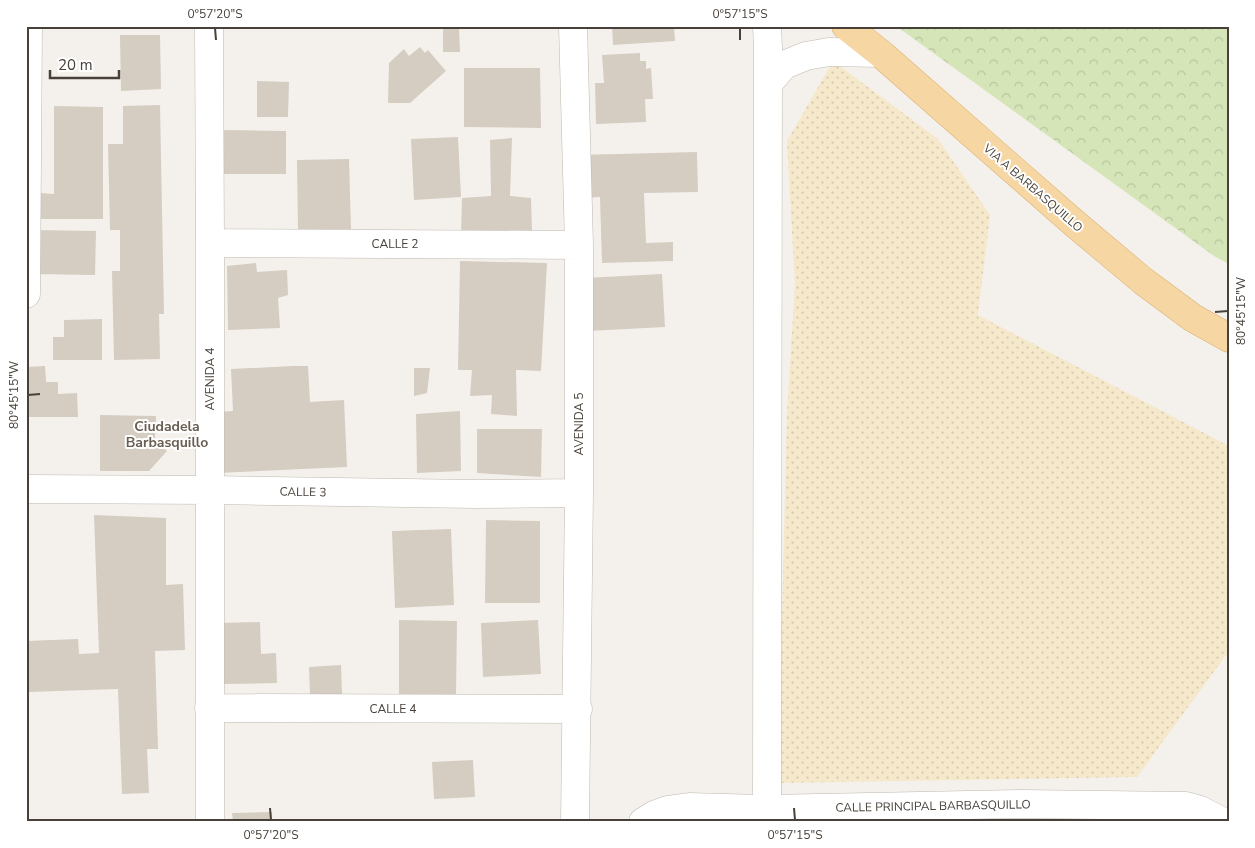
<svg xmlns="http://www.w3.org/2000/svg" width="1255" height="848" font-family="'Nunito Sans',sans-serif">
	<style>
		.forest { fill: url(#forest-crowns) }
		.sand { fill: url(#sand-dots) }
		.building { fill: #d5ccc2 }
		.lines { fill: none; stroke-linecap: round; stroke-linejoin: round }
		.minor-casing { stroke: #bfb8af; stroke-width: 29 }
		.major-casing { stroke: #dbb173; stroke-width: 29 }
		.minor { stroke: #fff; stroke-width: 28 }
		.major { stroke: #f6d6a3; stroke-width: 28 }
		.ticks { fill: none; stroke: #48413a; stroke-width: 2 }
		.labels { text-anchor: middle; stroke-width: 4; stroke-linejoin: round; paint-order: stroke }
		.street-label { font-size: 12px; fill: #48413a; stroke: #fff }
		.neighbourhood-label { font-size: 14px; font-weight: bold; fill: #6a5e52; stroke: #fff }
		.neatline { fill: none; stroke: #48413a; stroke-width: 2 }
		.ticks-label { font-size: 12px; text-anchor: middle; fill: #48413a }
	</style>
	<defs>
		<pattern id="forest-crowns" width="20" height="18" patternUnits="userSpaceOnUse" patternTransform="scale(1.25)"><rect width="20" height="18" fill="#d5e5b8"/><path d="M2 6a3 3 0 1 1 6 0M12 15a3 3 0 1 1 6 0" fill="none" stroke="#b8c69f"/></pattern>
		<pattern id="sand-dots" width="8" height="8" patternUnits="userSpaceOnUse" patternTransform="scale(1.25)"><rect width="8" height="8" fill="#f5e8cb"/><path d="M2 2h.1M6 6h.1" fill="none" stroke="#d4c8af" stroke-width="1.8" stroke-linecap="round"/></pattern>
	</defs>
	<rect width="100%" height="100%" fill="#f4f1ec"/>
	<path class="forest" d="M 896,26 L 1229,26 L 1229,264 L 1214,256 Z"/>
	<path class="sand" d="M 833,61 L 938,139 L 990,215 L 978,315 L 1229,446 L 1229,651 L 1137,777 L 778,783 L 787,413 L 795,285 L 787,141 Z"/>
	<path class="building" d="M 443,26 L 459,26 L 460,52 L 443,52 Z
		M 612,26 L 674,26 L 675,41 L 613,45 Z
		M 120,35 L 160,35 L 161,89 L 121,91 Z
		M 420,47 L 425,53 L 428,50 L 446,71 L 410,103 L 388,103 L 389,63 L 404,49 L 409,56 Z
		M 640,53 L 640,61 L 646,61 L 646,69 L 651,68 L 653,99 L 645,99 L 646,122 L 596,124 L 595,83 L 604,83 L 602,55 Z
		M 464,68 L 540,68 L 541,128 L 464,127 Z
		M 257,81 L 289,82 L 288,117 L 257,117 Z
		M 160,105 L 164,314 L 159,314 L 160,359 L 114,360 L 112,271 L 120,271 L 120,230 L 110,230 L 108,144 L 123,144 L 123,106 Z
		M 54,106 L 103,107 L 103,219 L 40,219 L 40,193 L 54,194 Z
		M 219,130 L 286,131 L 286,174 L 219,174 Z
		M 458,137 L 461,197 L 414,200 L 411,139 Z
		M 512,138 L 510,196 L 531,198 L 532,231 L 461,235 L 462,198 L 491,196 L 490,140 Z
		M 697,152 L 698,192 L 644,193 L 646,243 L 673,242 L 673,261 L 602,263 L 600,197 L 580,198 L 578,155 Z
		M 349,159 L 351,229 L 298,230 L 297,160 Z
		M 32,230 L 96,231 L 95,275 L 31,274 Z
		M 460,261 L 547,263 L 541,371 L 516,370 L 517,416 L 491,414 L 492,395 L 470,396 L 472,370 L 458,370 Z
		M 256,263 L 257,272 L 287,270 L 288,295 L 278,298 L 280,328 L 228,330 L 227,266 Z
		M 662,274 L 665,327 L 588,331 L 585,278 Z
		M 102,319 L 102,360 L 53,360 L 53,337 L 64,337 L 64,320 Z
		M 45,366 L 46,382 L 58,382 L 58,394 L 77,393 L 78,417 L 28,417 L 27,367 Z
		M 293,366 L 308,366 L 310,402 L 344,400 L 347,467 L 217,473 L 214,412 L 233,411 L 231,369 Z
		M 414,368 L 430,368 L 427,393 L 414,396 Z
		M 460,411 L 461,471 L 417,473 L 416,414 Z
		M 100,415 L 156,416 L 155,440 L 167,451 L 149,471 L 100,471 Z
		M 477,429 L 542,429 L 541,477 L 477,473 Z
		M 94,515 L 166,518 L 166,585 L 183,584 L 185,650 L 155,651 L 158,749 L 147,749 L 149,793 L 122,794 L 118,689 L 28,692 L 26,641 L 78,639 L 79,654 L 99,653 Z
		M 486,520 L 540,521 L 540,603 L 485,603 Z
		M 451,529 L 454,605 L 395,608 L 392,531 Z
		M 399,620 L 457,621 L 456,696 L 399,695 Z
		M 538,620 L 541,674 L 483,677 L 481,623 Z
		M 260,622 L 261,654 L 276,653 L 277,683 L 221,684 L 220,623 Z
		M 341,665 L 342,694 L 310,696 L 309,667 Z
		M 473,760 L 475,797 L 434,799 L 432,762 Z
		M 272,812 L 272,822 L 233,822 L 232,813 Z
		M 399,819 L 399,822 L 349,822 L 349,820 Z"/>
	<g class="lines">
		<g class="minor-casing">
			<path id="minor" d="M 209,26 L 210,243 L 210,822
				M 573,26 L 579,245 L 579,493 L 575,822
				M 768,84 L 784,65 L 806,56 L 829,52 L 880,53
				M 210,243 L 579,245
				M 26,294 L 28,26
				M 26,489 L 211,490 L 475,494 L 579,493
				M 209,708 L 578,709
				M 767,809 L 768,48 L 767,26
				M 643,822 L 654,815 L 667,810 L 689,807 L 767,809 L 1022,804 L 1186,806 L 1200,810 L 1223,822"/>
		</g>
		<g class="major-casing">
			<path id="major" d="M 846,26 L 880,53 L 1074,223 L 1143,281 L 1193,318 L 1229,338"/>
		</g>
		<use href="#minor" class="minor"/>
		<use href="#major" class="major"/>
	</g>
	<path class="ticks" d="M 215,28 L 216,40M 740,28 L 740,40M 1215,312 L 1228,311M 28,395 L 40,394M 270,808 L 271,820M 794,808 L 795,820"/>
	<g class="labels">
		<g class="street-label">
			<text transform="translate(1033 188) rotate(41)" y="4">VIA A BARBASQUILLO</text>
			<text x="395" y="248">CALLE 2</text>
			<text transform="translate(210 379) rotate(-90)" y="4">AVENIDA 4</text>
			<text transform="translate(579 424) rotate(-90)" y="4">AVENIDA 5</text>
			<text transform="translate(303 492) rotate(1)" y="4">CALLE 3</text>
			<text x="393" y="713">CALLE 4</text>
			<text transform="translate(933 806) rotate(-1)" y="4">CALLE PRINCIPAL BARBASQUILLO</text>
		</g>
		<g class="neighbourhood-label">
			<text x="167" y="431">Ciudadela<tspan x="167" dy="16">Barbasquillo</tspan></text>
		</g>
	</g>
	<rect width="1255" height="848" fill="none" stroke="#ffffff" stroke-width="55"/>
	<path d="M50 70v8h69v-8" fill="none" stroke="#48413a" stroke-width="2.5"/>
	<text x="58" y="70" font-size="15" fill="#48413a" stroke="#ffffff" stroke-width="4" paint-order="stroke">20 m</text>
	<rect x="28" y="28" width="1200" height="792" class="neatline"/>
	<g class="ticks-label">
		<text x="215" y="18">0°57'20"S</text>
		<text x="740" y="18">0°57'15"S</text>
		<text transform="translate(1241 311) rotate(-90)" y="4">80°45'15"W</text>
		<text transform="translate(14 395) rotate(-90)" y="4">80°45'15"W</text>
		<text x="271" y="839">0°57'20"S</text>
		<text x="795" y="839">0°57'15"S</text>
	</g>
</svg>
